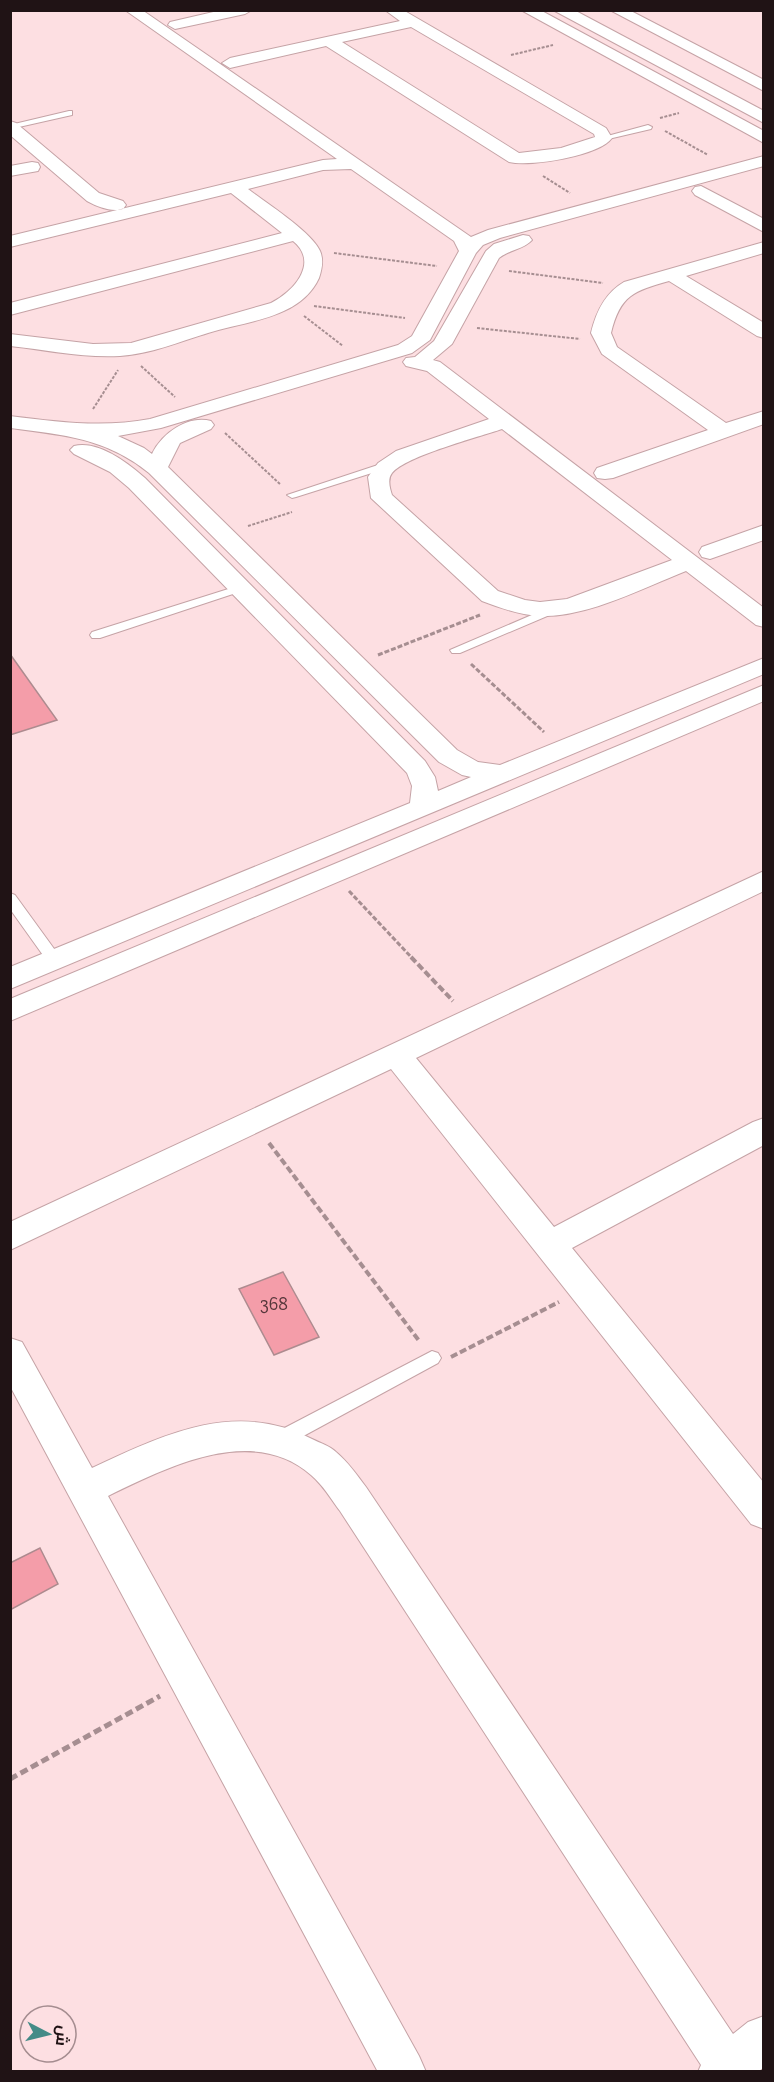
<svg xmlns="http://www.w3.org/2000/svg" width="774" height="2082" font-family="'Zilla Slab',Cairo,serif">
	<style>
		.building { fill: #f49da9; stroke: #ad8b8f; stroke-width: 1.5 }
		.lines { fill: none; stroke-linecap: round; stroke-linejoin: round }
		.service-casing { stroke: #c5a3a6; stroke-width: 2 }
		.minor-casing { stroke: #c5a3a6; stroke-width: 2 }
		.tertiary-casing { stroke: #c5a3a6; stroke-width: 2 }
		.path-far3 { stroke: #a68e91; stroke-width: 2; stroke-dasharray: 3 1.5; stroke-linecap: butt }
		.path-far2 { stroke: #a68e91; stroke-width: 3; stroke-dasharray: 5 2; stroke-linecap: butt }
		.path-far1 { stroke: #a68e91; stroke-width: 4; stroke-dasharray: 7 3; stroke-linecap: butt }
		.path { stroke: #a68e91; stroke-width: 5; stroke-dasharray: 8 4; stroke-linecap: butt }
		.service { fill: #fff; fill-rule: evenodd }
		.minor { fill: #fff; fill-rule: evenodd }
		.tertiary { fill: #fff; fill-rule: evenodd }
		.labels { text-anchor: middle; stroke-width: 4.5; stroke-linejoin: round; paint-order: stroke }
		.number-label { font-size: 18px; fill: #55363a }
	</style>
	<rect width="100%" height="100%" fill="#fddfe2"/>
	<path class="building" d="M 10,654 L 57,720 L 10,735 Z
		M 283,1272 L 319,1337 L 274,1355 L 239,1289 Z
		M 40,1548 L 58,1584 L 10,1610 L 10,1563 Z"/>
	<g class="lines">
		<g class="service-casing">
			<path id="service" d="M 69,111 L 72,111 L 72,115 L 10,129 L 10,125 Z
				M 648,125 L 652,127 L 651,129 L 604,140 L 600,138 Z
				M 390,461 L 395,464 L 394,466 L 296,497 L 292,498 L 287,495 Z
				M 241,585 L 247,588 L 245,590 L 100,638 L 92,638 L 90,635 L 92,632 Z
				M 555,605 L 559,607 L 559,611 L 460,653 L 452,653 L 450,650 Z
				M 10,893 L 15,895 L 60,957 L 62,961 L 60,965 L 50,965 L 10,909 Z
				M 432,1351 L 438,1353 L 441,1358 L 438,1363 L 285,1446 L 279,1448 L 273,1446 L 270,1440 L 273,1434 Z"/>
		</g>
		<g class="minor-casing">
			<path id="minor" d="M 125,10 L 142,10 L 471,237 L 488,230 L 764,156 L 764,166 L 500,238 L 483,245 L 476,253 L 430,340 L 412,353 L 161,428 L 118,436 L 144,448 L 152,454 C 162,433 188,415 211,421 L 214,425 L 211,429 L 180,443 L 168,467 L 457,750 L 478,762 L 500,765 L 764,658 L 764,674 L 10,989 L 10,967 L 410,803 L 412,786 L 407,773 L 129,488 L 110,472 L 74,454 L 70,450 L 74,446 C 98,440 128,463 145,478 L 425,761 L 435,777 L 438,791 L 471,777 L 462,775 L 439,762 L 149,473 C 106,438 64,435 10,428 L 10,416 C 58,422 103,428 150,419 L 398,345 L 412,336 L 459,251 L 454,241 L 351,169 L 323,170 L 248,189 C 265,202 312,232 320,251 C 324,260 322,269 319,278 C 300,319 246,321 208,333 C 179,342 150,354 120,356 C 83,358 47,350 10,346 L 10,334 L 93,344 L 131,343 L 271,303 C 293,292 320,263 293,241 L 10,315 L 10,303 L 282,233 L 231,193 L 10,247 L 10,236 L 323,160 L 337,159 Z
				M 222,10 L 252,10 L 245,14 L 175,29 L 168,25 L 170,22 Z
				M 385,10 L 403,10 L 606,128 L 612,138 C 599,156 531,167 509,162 L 326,46 L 230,68 L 222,63 L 230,58 L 400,21 ZM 411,27 L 594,134 L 595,137 L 561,148 L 519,153 L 342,42 Z
				M 521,10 L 540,10 L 764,131 L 764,143 Z
				M 610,10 L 629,10 L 764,80 L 764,91 Z
				M 10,121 L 16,123 L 99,193 L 123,201 L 126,205 L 123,209 C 111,212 98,207 87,201 L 10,135 Z
				M 32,162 L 38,163 L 40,167 L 38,171 L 10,176 L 10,166 Z
				M 701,186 L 764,219 L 764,232 L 695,195 L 692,191 L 695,187 Z
				M 523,235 L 529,236 L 532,240 C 524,249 509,250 499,258 L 452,344 L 433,360 L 440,362 L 764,608 L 764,627 L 756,625 L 686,571 C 643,588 586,618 540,616 C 520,615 500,608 482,601 L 371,498 L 368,477 L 378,463 L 396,451 L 489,419 L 427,371 L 406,366 L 403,362 L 406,358 L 415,357 L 434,341 L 486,251 L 494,244 ZM 502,429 L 672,560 L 567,599 L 540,602 L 525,600 L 498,591 L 392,495 C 390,489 387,479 392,473 C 406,456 479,437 502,429 Z
				M 764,242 L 764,253 L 686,276 L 764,323 L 764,338 L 757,336 L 669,281 C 634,291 620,295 611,333 L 617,347 L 726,423 L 764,411 L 764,424 L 613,478 L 605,479 L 597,478 L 594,473 L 597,468 L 708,430 L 602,354 L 591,333 C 596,312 605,293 624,282 Z
				M 764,525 L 764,540 L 710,559 L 702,557 L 699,552 L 702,547 Z
				M 764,685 L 764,701 L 10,1021 L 10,999 Z
				M 764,871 L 764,891 L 416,1058 L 554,1227 L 753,1122 L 764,1118 L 764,1145 L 572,1248 L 764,1483 L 764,1529 L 751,1524 L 391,1069 L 10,1250 L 10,1222 Z
				M 10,1338 L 22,1342 L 92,1468 C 163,1435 236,1399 312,1439 C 320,1443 330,1446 336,1452 C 348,1462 357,1475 366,1487 L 733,2034 L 748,2022 L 764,2016 L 764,2067 L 758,2072 L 698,2072 L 701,2065 L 340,1511 C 331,1499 323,1485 311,1475 C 252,1423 166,1468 108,1496 L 419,2056 L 426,2072 L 378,2072 L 10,1386 Z"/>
		</g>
		<g class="tertiary-casing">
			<path id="tertiary" d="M 553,10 L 574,10 L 764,111 L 764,123 Z"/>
		</g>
		<path class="path-far3" d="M 511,55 L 553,45
			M 660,118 L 679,113
			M 665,131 L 708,155
			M 543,176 L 570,193
			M 334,253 L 437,266
			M 509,271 L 603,283
			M 314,306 L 405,318
			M 304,316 L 343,346
			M 477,328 L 580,339
			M 141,366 L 175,397
			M 93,409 L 118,370
			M 225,433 L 281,485
			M 248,526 L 292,512"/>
		<path class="path-far2" d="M 378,655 L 480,615
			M 471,664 L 544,732
			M 349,891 L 412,958"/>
		<path class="path-far1" d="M 411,957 L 453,1001
			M 269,1143 L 420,1342
			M 451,1357 L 559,1302"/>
		<path class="path" d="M 10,1779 L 160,1696"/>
		<use href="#service" class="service"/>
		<use href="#minor" class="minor"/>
		<use href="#tertiary" class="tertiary"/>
	</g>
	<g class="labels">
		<g class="number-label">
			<text x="274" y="1310">368</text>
		</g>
	</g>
	<rect width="774" height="2082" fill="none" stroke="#201315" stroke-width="24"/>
	<g transform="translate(48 2034) rotate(97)"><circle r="28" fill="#fddfe2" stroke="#a58d90" stroke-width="1.5"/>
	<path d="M0-4.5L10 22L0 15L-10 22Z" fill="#448b87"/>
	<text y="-9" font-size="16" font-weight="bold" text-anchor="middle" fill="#201315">ش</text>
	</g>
</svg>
